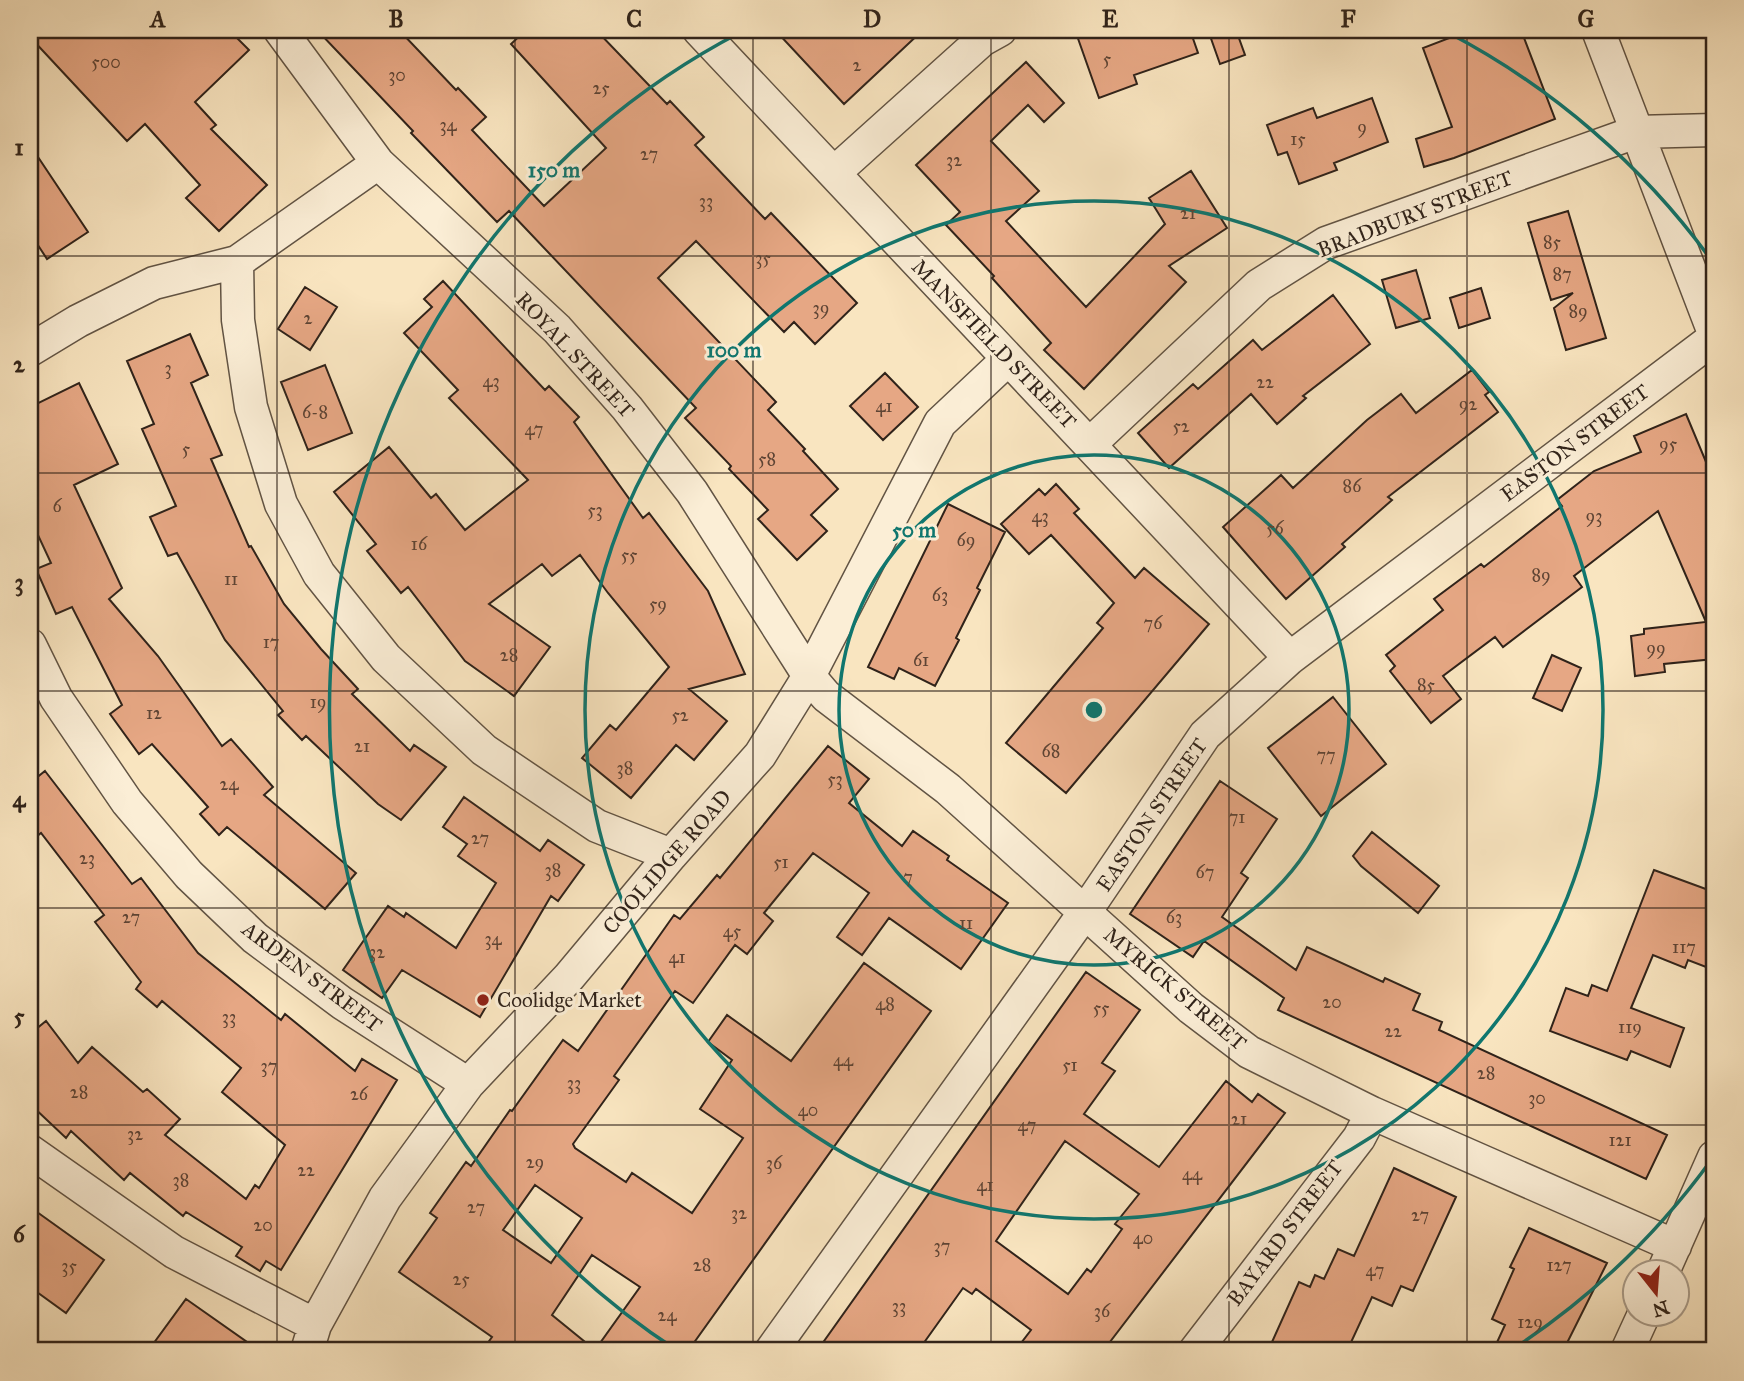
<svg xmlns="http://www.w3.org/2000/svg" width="1744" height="1381" font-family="'IM FELL Great Primer',serif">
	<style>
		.building { fill: #e6a784; stroke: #30231a; stroke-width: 2; fill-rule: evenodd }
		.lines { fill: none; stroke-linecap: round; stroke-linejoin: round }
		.street-casing { stroke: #625444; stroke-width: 35 }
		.street { stroke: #fbeed6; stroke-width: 32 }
		.grid { fill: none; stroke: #30231a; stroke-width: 2; stroke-opacity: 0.55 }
		.ring { fill: none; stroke: #0f766e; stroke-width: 3.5 }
		.poi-dot { fill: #8f2418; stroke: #fbeed6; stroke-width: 2.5 }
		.labels { text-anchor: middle; stroke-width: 6; stroke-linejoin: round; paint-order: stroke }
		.number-label { font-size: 18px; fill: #5e4434 }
		.street-label { font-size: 21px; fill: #30231a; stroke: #fbeed6 }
		.poi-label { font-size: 21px; fill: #30231a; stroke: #fbeed6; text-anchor: start }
		.centre { fill: #0f766e; stroke: #fbeed6; stroke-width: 3.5 }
		.ring-label { font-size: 21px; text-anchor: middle; font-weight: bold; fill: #0f766e; stroke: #fbeed6; stroke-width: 6; stroke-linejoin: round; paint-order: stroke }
		.neatline { fill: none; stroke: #30231a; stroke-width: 2.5 }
		.grid-label { font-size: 23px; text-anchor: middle; font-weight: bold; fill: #30231a }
	</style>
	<rect width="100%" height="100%" fill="#f9e5c0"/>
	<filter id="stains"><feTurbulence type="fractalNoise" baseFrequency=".00286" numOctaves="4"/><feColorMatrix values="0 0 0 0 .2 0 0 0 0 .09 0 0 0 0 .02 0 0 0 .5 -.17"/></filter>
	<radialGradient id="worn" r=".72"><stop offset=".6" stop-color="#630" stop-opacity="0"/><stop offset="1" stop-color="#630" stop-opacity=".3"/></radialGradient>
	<path class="building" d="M 30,30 L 229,30 L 249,50 L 195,102 L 216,125 L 211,129 L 267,185 L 219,231 L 186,198 L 200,185 L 145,124 L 127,141 L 30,37 Z
		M 317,30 L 399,30 L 456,90 L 458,88 L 486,117 L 472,130 L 544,206 L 606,148 L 511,44 L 526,30 L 596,30 L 667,104 L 670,101 L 704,137 L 695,145 L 765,219 L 771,213 L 857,303 L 815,344 L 794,322 L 784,332 L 696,241 L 658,278 L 776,402 L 768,410 L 805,449 L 803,451 L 838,489 L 811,515 L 827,531 L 797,560 L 758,519 L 768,510 L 729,469 L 731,466 L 685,418 L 696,408 L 509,211 L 497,222 L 411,133 L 413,131 Z
		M 775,30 L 923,30 L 844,104 Z
		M 1075,30 L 1190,30 L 1198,53 L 1134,75 L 1137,84 L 1099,98 Z
		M 1208,30 L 1236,30 L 1245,55 L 1220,64 Z
		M 1470,30 L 1521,30 L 1555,119 L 1454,158 L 1424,167 L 1416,139 L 1452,127 L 1423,48 Z
		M 1026,62 L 1064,103 L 1044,122 L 1028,105 L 991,141 L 1039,191 L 1006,221 L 1086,307 L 1165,224 L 1149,198 L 1191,171 L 1227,228 L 1169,266 L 1186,282 L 1084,389 L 1044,350 L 1051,343 L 992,278 L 994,276 L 946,225 L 960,212 L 916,165 Z
		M 1372,98 L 1388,142 L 1334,163 L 1337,170 L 1299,184 L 1287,152 L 1278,155 L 1267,125 L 1313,108 L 1317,118 Z
		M 30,145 L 88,232 L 47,259 L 30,233 Z
		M 1568,211 L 1606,338 L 1566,350 L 1554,308 L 1573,293 L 1551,300 L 1528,223 Z
		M 1416,270 L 1430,318 L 1396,328 L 1382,280 Z
		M 443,281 L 545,390 L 549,386 L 579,417 L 574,422 L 643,518 L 649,513 L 708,591 L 745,674 L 689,689 L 727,721 L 694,760 L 676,745 L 631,798 L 582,758 L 610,725 L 616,730 L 669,667 L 608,593 L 580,555 L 552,576 L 542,564 L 489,604 L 550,647 L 514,696 L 465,661 L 408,587 L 401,593 L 367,551 L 376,544 L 334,492 L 389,447 L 431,498 L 436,494 L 465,530 L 528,480 L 449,398 L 458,390 L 404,333 L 432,307 L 424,299 Z
		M 305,287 L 337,307 L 310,350 L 278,329 Z
		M 1481,288 L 1490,318 L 1459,328 L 1450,298 Z
		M 1333,295 L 1370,344 L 1303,396 L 1306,398 L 1277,424 L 1251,394 L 1169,468 L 1138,433 L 1193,384 L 1198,389 L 1253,340 L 1262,350 Z
		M 190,334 L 208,375 L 191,383 L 222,455 L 211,459 L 249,547 L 251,546 L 284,604 L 321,649 L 358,689 L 352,694 L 410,751 L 414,745 L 446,767 L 401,820 L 378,804 L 306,736 L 302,740 L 278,715 L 283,711 L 225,640 L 177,553 L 168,556 L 150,517 L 176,506 L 142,429 L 154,424 L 127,361 Z
		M 325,365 L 352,433 L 308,450 L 281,382 Z
		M 1472,370 L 1489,392 L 1485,395 L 1498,412 L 1388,497 L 1392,500 L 1342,544 L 1345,547 L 1286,599 L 1223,527 L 1281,475 L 1293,488 L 1367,420 L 1401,394 L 1416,413 Z
		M 885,373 L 918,407 L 883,440 L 850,406 Z
		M 79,383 L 118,464 L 74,485 L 122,588 L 109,599 L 158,656 L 222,746 L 231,739 L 273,787 L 264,795 L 356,873 L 325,909 L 227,827 L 219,835 L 200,814 L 208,807 L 152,744 L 139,754 L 110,714 L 122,705 L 72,607 L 56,614 L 36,569 L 51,563 L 30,518 L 30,407 Z
		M 1686,414 L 1714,481 L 1714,659 L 1664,664 L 1665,672 L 1635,676 L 1631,636 L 1644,634 L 1644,629 L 1706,622 L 1658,511 L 1574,576 L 1582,587 L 1503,647 L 1495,637 L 1443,676 L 1461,699 L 1431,723 L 1390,671 L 1395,666 L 1386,655 L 1443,610 L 1434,599 L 1481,564 L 1484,567 L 1562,506 L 1557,500 L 1594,471 L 1641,452 L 1634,436 Z
		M 1056,484 L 1079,509 L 1074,513 L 1135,578 L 1144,568 L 1209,624 L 1066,793 L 1006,743 L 1103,628 L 1097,623 L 1114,603 L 1051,535 L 1029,554 L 1001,524 L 1039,489 L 1045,495 Z
		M 948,504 L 1005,532 L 977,588 L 980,590 L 956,638 L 959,640 L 935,686 L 899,668 L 894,679 L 868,667 Z
		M 1552,655 L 1581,668 L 1562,711 L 1533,698 Z
		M 1333,697 L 1386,764 L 1321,816 L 1268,748 Z
		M 828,746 L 869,779 L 849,803 L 902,846 L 913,831 L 949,856 L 947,860 L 1008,903 L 961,969 L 889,918 L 862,955 L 837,937 L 869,893 L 813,853 L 764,913 L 773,921 L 747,954 L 735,945 L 693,1003 L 675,991 L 614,1076 L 619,1080 L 573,1144 L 575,1148 L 626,1182 L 632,1173 L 692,1213 L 743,1138 L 700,1109 L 732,1060 L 708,1042 L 727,1015 L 791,1061 L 864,963 L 931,1011 L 688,1351 L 482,1351 L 492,1337 L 399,1272 L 437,1218 L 430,1213 L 466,1162 L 471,1166 L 510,1110 L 512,1111 L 563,1040 L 578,1051 L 674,915 L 680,919 L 717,875 L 720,878 ZM 535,1185 L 582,1218 L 551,1263 L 503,1230 ZM 592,1255 L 640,1287 L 595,1350 L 552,1315 Z
		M 45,771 L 132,884 L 141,878 L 198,953 L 281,1020 L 285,1014 L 355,1071 L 362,1059 L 397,1080 L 281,1270 L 266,1261 L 260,1271 L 236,1256 L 242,1247 L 186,1212 L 183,1216 L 130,1173 L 124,1180 L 71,1131 L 66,1138 L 30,1104 L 30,1034 L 46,1021 L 78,1063 L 92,1047 L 143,1092 L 147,1089 L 180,1119 L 165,1135 L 246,1199 L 255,1185 L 259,1188 L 285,1145 L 222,1092 L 241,1068 L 162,1001 L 157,1007 L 136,989 L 141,982 L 95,922 L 104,915 L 41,833 L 30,842 L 30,783 Z
		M 1220,781 L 1277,819 L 1241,873 L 1248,878 L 1222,917 L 1296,970 L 1307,947 L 1383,982 L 1385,978 L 1420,994 L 1413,1010 L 1442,1022 L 1439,1030 L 1667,1135 L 1646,1179 L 1278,1010 L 1284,998 L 1204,941 L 1193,957 L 1130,914 Z
		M 464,797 L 540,851 L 548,840 L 584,865 L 558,901 L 551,896 L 480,1017 L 402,970 L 382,998 L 343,970 L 388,906 L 404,917 L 406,913 L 456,948 L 496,883 L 458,856 L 467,844 L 443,827 Z
		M 1372,832 L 1439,886 L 1418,913 L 1361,866 L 1353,856 Z
		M 1654,870 L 1714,892 L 1714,970 L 1688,960 L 1685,968 L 1653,955 L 1631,1008 L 1684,1028 L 1670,1067 L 1631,1051 L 1627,1060 L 1550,1031 L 1566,988 L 1588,996 L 1592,985 L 1607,991 Z
		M 1086,972 L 1140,1010 L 1102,1063 L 1115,1071 L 1084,1114 L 1159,1167 L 1226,1081 L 1252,1102 L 1258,1094 L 1285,1113 L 1103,1351 L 1015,1351 L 1031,1330 L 976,1289 L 972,1294 L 963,1288 L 918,1351 L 817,1351 ZM 1065,1141 L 1139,1194 L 1115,1224 L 1122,1229 L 1091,1272 L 1087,1269 L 1068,1294 L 996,1241 Z
		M 1394,1168 L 1456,1197 L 1413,1291 L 1401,1286 L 1392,1306 L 1372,1297 L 1347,1351 L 1268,1351 L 1299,1282 L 1310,1287 L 1315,1275 L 1324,1279 L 1338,1249 L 1354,1256 Z
		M 30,1207 L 104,1260 L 66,1313 L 30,1287 Z
		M 1529,1228 L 1607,1263 L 1563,1351 L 1493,1351 L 1505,1325 L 1492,1319 L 1514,1269 L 1510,1267 Z
		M 186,1299 L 260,1351 L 148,1351 Z"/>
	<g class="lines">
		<g class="street-casing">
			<path id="street" d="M 280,30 L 378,163 L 557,329 L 627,408 L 692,492 L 809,676 L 826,696 L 948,789 L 1191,1008 L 1249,1052 L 1372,1113 L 1675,1246
				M 699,30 L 1290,658
				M 1598,30 L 1714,333
				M 834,173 L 982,40 L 1000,30
				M 237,262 L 238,320 L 251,407 L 281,504 L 319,574 L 386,658 L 484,750 L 597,826 L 671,855
				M 30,350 L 78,321 L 154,283 L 237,262 L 378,163
				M 1090,444 L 1259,285 L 1326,243 L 1636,132 L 1714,130
				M 30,645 L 56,698 L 127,802 L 189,875 L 255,938 L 342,1003 L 468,1084
				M 30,1151 L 174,1252 L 315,1325
				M 1663,1272 L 1714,1157
				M 307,1351 L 315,1325 L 385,1198 L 468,1084 L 569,977 L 671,855 L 760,755 L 809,676 L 940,423 L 1007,360
				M 771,1351 L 1085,912 L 1205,735 L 1290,658 L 1714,338
				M 1195,1351 L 1359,1138 L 1372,1113
				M 1627,1351 L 1644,1314"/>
		</g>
		<use href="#street" class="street"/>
	</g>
	<path class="grid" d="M 277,30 L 277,1351M 515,30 L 515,1351M 753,30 L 753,1351M 991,30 L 991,1351M 1229,30 L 1229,1351M 1467,30 L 1467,1351M 30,256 L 1714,256M 30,473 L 1714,473M 30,691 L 1714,691M 30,908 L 1714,908M 30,1125 L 1714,1125"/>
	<g class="ring">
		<circle cx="1094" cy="710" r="255"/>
		<circle cx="1094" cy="710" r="509"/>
		<path d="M1712 1159A764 764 0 0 1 1510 1351M678 1351A764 764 0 0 1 741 32M1447 32A764 764 0 0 1 1712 261"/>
	</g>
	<circle class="poi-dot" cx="483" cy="1000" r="7"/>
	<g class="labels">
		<g class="number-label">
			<text x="1107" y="65">5</text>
			<text x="106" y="68">500</text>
			<text x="857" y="71">2</text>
			<text x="397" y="81">30</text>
			<text x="601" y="94">25</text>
			<text x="448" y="131">34</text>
			<text x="1362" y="133">9</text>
			<text x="1298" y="145">15</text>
			<text x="649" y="160">27</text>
			<text x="954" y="166">32</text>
			<text x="706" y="207">33</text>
			<text x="1188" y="219">21</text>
			<text x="1552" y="248">85</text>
			<text x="763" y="264">35</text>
			<text x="1562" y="280">87</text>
			<text x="821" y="314">39</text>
			<text x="1578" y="317">89</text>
			<text x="308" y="324">2</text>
			<text x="168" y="374">3</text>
			<text x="491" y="387">43</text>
			<text x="1265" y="388">22</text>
			<text x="1468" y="410">92</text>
			<text x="884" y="412">41</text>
			<text x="315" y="418">6-8</text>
			<text x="1181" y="432">52</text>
			<text x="534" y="435">47</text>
			<text x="1668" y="450">95</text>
			<text x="186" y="455">5</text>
			<text x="767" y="465">58</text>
			<text x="1352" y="492">86</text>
			<text x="57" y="512">6</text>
			<text x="595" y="516">53</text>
			<text x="1040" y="522">43</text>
			<text x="1594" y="522">93</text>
			<text x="1275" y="534">56</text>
			<text x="966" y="546">69</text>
			<text x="419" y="550">16</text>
			<text x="629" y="561">55</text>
			<text x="1541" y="581">89</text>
			<text x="231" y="585">11</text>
			<text x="940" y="601">63</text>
			<text x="658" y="610">59</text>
			<text x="1153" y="629">76</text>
			<text x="271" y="648">17</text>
			<text x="1656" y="654">99</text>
			<text x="509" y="661">28</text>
			<text x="921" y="666">61</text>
			<text x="1426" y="691">85</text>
			<text x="318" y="708">19</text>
			<text x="154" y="719">12</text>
			<text x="680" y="721">52</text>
			<text x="362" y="752">21</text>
			<text x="1051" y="757">68</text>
			<text x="1326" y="761">77</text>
			<text x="625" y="774">38</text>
			<text x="835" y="785">53</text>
			<text x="229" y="790">24</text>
			<text x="1237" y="823">71</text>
			<text x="480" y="844">27</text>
			<text x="87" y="864">23</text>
			<text x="781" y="868">51</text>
			<text x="553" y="876">38</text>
			<text x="1205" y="878">67</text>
			<text x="908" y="883">7</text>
			<text x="131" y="923">27</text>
			<text x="1174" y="923">63</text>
			<text x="966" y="929">11</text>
			<text x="732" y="937">45</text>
			<text x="493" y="945">34</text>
			<text x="1684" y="953">117</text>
			<text x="377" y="958">32</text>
			<text x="677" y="963">41</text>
			<text x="1332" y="1008">20</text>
			<text x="885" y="1010">48</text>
			<text x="1101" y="1014">55</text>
			<text x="229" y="1023">33</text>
			<text x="1630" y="1033">119</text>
			<text x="1393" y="1037">22</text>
			<text x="843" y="1066">44</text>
			<text x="1070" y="1071">51</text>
			<text x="269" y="1072">37</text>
			<text x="1486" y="1079">28</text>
			<text x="574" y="1089">33</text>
			<text x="79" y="1098">28</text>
			<text x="359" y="1100">26</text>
			<text x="1537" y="1104">30</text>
			<text x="808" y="1116">40</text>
			<text x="1239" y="1125">21</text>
			<text x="1027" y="1131">47</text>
			<text x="135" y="1140">32</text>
			<text x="1620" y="1146">121</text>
			<text x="535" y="1168">29</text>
			<text x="774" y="1169">36</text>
			<text x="306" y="1176">22</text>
			<text x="1192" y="1180">44</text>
			<text x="181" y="1186">38</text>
			<text x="985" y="1191">41</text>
			<text x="476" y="1213">27</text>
			<text x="739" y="1219">32</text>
			<text x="1420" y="1221">27</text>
			<text x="263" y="1231">20</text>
			<text x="1143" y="1244">40</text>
			<text x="942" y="1252">37</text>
			<text x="702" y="1271">28</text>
			<text x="1559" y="1271">127</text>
			<text x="69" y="1272">35</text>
			<text x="1375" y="1276">47</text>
			<text x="461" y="1285">25</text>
			<text x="899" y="1312">33</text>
			<text x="1102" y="1317">36</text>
			<text x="667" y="1321">24</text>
			<text x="1530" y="1328">129</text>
		</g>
		<g class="street-label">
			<text transform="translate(1415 214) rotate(-21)" y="7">BRADBURY STREET</text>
			<text transform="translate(994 344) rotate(46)" y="7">MANSFIELD STREET</text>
			<text transform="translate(575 355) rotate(47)" y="7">ROYAL STREET</text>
			<text transform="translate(1575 443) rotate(-37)" y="7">EASTON STREET</text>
			<text transform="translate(1152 815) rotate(-56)" y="7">EASTON STREET</text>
			<text transform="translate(667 862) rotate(-49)" y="7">COOLIDGE ROAD</text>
			<text transform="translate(312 977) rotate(37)" y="7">ARDEN STREET</text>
			<text transform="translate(1175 989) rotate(40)" y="7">MYRICK STREET</text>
			<text transform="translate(1285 1233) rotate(-53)" y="7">BAYARD STREET</text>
		</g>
		<g class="poi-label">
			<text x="497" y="1007">Coolidge Market</text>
		</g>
	</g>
	<circle cx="1094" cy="710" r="10" class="centre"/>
	<g class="ring-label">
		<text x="554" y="177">150 m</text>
		<text x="734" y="357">100 m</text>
		<text x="914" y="537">50 m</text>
	</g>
	<rect width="1744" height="1381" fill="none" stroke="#f9e5c0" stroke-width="77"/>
	<g transform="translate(1656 1293) rotate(163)"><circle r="33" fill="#fbeed6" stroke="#aa9d8b" stroke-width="2"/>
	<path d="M0-5L12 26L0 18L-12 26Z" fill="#8f2418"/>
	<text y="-10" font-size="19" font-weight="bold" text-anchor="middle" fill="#30231a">N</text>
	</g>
	<rect x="38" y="38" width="1668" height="1304" class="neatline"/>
	<g class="grid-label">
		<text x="158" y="27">A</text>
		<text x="396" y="27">B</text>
		<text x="634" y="27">C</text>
		<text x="872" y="27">D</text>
		<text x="1110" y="27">E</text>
		<text x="1348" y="27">F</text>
		<text x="1586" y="27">G</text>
		<text x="19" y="155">1</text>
		<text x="19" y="372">2</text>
		<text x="19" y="590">3</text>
		<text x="19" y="807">4</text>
		<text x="19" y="1024">5</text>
		<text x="19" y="1242">6</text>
	</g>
	<rect width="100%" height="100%" filter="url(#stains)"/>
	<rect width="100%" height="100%" fill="url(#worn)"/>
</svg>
